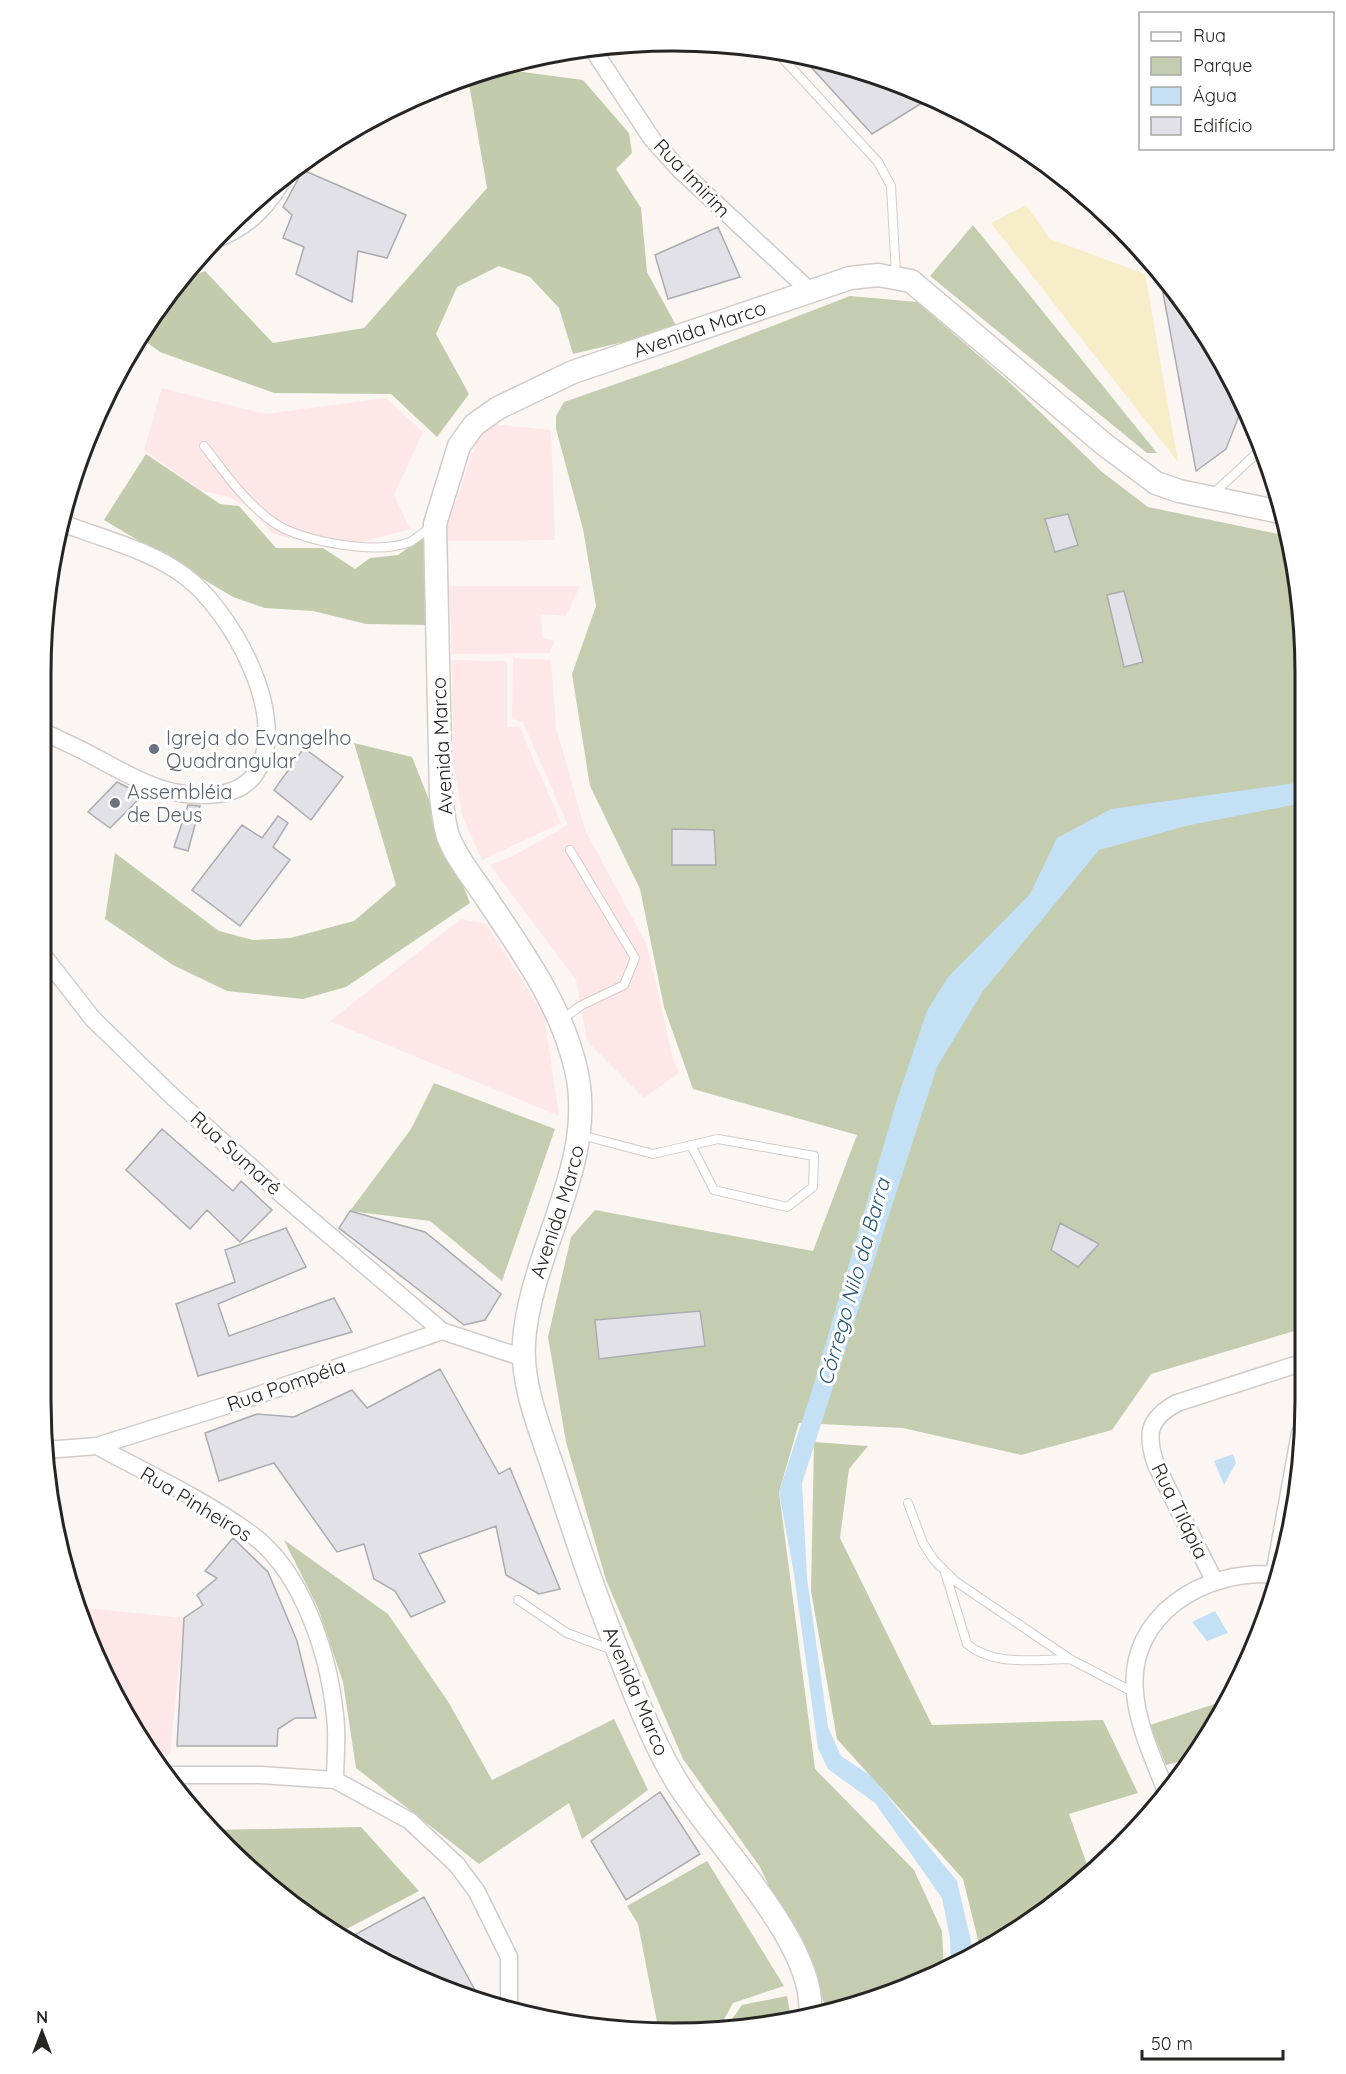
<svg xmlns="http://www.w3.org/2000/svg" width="1346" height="2074" font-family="Quicksand,sans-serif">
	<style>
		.industrial { fill: #fde7e7 }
		.green { fill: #c5cdb1 }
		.forest { fill: #c3cbad }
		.sand { fill: #f7edc8 }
		.water { fill: #c3e0f5 }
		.building { fill: #e1e1e7; stroke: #abacb1; stroke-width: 1.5 }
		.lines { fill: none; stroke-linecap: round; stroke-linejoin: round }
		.service-casing { stroke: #d1ccc8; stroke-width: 10 }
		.minor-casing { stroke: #d1ccc8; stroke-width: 19 }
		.secondary-casing { stroke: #d1ccc8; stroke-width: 25 }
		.service { stroke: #fff; stroke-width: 8 }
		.minor { stroke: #fff; stroke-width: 16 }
		.secondary { stroke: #fff; stroke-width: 22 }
		.worship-dot { fill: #6b7280; stroke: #fff; stroke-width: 2 }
		.labels { text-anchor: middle; stroke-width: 6; stroke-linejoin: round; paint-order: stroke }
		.street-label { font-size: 20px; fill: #262523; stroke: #fff }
		.worship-label { font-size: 20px; fill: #5b616d; stroke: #fff; text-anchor: start }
		.water-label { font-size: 21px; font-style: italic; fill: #235573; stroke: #fff }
		.rim { fill: none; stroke: #262523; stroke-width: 3 }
	</style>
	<rect width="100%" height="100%" fill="#fbf6f2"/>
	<path class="industrial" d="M 162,388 L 266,414 L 386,398 L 423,432 L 394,495 L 410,529 L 336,549 L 273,534 L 247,506 L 229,497 L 200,490 L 144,450 Z
		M 492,424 L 551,430 L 555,540 L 442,541 L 477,440 Z
		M 449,586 L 580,586 L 566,616 L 541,614 L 542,637 L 555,641 L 549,653 L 452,654 Z
		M 513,658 L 551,660 L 556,727 L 585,830 L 647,945 L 673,1059 L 679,1073 L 644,1098 L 587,1041 L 576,980 L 490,865 L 515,855 L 568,825 L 523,722 L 512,719 Z
		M 452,660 L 507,661 L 507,727 L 519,726 L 561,823 L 482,860 L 462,815 L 454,765 Z
		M 461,919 L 486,924 L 544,1015 L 559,1116 L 330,1021 Z
		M 75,1607 L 184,1618 L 170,1754 L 147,1753 Z"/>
	<path class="green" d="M 973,225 L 1157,453 L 1147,453 L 930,276 Z
		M 850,296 L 917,302 L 1008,381 L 1102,472 L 1148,507 L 1288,536 L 1304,632 L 1301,1329 L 1151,1374 L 1112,1430 L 1021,1455 L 903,1428 L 799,1423 L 779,1492 L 815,1769 L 914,1870 L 942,1931 L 944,1972 L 829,2013 L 760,1867 L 683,1759 L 606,1580 L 566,1442 L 548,1337 L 571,1237 L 595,1210 L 813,1251 L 857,1135 L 693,1089 L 664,1007 L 640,889 L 590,786 L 572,674 L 596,606 L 583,529 L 556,429 L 556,416 L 564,402 L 676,363 Z
		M 434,1083 L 555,1129 L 502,1281 L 430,1221 L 350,1211 L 411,1129 Z
		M 284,1540 L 388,1614 L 449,1703 L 492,1780 L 614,1719 L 648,1790 L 582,1839 L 569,1803 L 479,1864 L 356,1768 L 343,1682 L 318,1608 Z
		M 1227,1700 L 1194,1758 L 1166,1765 L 1150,1725 Z
		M 707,1861 L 784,1986 L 733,2003 L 722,2023 C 701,2030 681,2034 659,2032 L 638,1924 L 627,1906 Z"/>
	<path class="forest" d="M 492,68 L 583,80 L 629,133 L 632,153 L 616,169 L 641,208 L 647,272 L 678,329 L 573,354 L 559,308 L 530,277 L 499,266 L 457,287 L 436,334 L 469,394 L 437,437 L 391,394 L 274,393 L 160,352 L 142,339 L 182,280 L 205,271 L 273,343 L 364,328 L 487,188 L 468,78 Z
		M 146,454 L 220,504 L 239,506 L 276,548 L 323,548 L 355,569 L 370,558 L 398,555 L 425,536 L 427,625 L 366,624 L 313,611 L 265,608 L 233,597 L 104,520 Z
		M 354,743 L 412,757 L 470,903 L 346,987 L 303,999 L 227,991 L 173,965 L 105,919 L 115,853 L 219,931 L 253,940 L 290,938 L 354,921 L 396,885 Z
		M 814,1442 L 868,1446 L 849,1469 L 840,1538 L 932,1725 L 1103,1720 L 1138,1793 L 1069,1814 L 1089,1870 L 1024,1927 L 981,1952 L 963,1879 L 837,1739 L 811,1591 Z
		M 361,1827 L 419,1891 L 337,1934 C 291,1905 246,1873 211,1830 Z
		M 787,1996 L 791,2018 L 727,2026 L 742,2005 Z"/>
	<path class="sand" d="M 1026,205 L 1050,239 L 1145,274 L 1178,462 L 991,223 Z"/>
	<path class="water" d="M 1303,782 L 1303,803 L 1190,825 L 1099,850 L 983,991 L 937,1067 L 802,1483 L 807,1578 L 828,1727 L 841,1756 L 871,1776 L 957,1881 L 972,1946 L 972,1957 L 951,1969 L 950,1938 L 942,1898 L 875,1803 L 828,1769 L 818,1748 L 794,1574 L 779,1492 L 813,1387 L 896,1103 L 927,1011 L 948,977 L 1030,894 L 1057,838 L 1111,809 Z
		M 1233,1454 L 1236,1463 L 1224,1485 L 1214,1461 Z
		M 1215,1611 L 1228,1633 L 1207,1641 L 1192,1622 Z"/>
	<path class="building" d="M 801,56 L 876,74 L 930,98 L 872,134 Z
		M 303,170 L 406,215 L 387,258 L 358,251 L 352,302 L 296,274 L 304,247 L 283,238 L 292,215 L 283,207 Z
		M 718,227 L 740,277 L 668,299 L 655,255 Z
		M 1159,271 L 1175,288 L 1244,403 L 1226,449 L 1196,471 Z
		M 1068,514 L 1078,545 L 1055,552 L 1045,519 Z
		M 1124,591 L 1143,662 L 1124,667 L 1107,595 Z
		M 304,748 L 343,777 L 311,820 L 274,790 Z
		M 117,782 L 143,795 L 110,828 L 88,812 Z
		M 188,805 L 200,806 L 188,851 L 174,847 Z
		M 278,816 L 288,823 L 273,847 L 290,860 L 240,926 L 192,890 L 242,825 L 262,838 Z
		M 672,829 L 714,830 L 716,865 L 672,865 Z
		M 162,1129 L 233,1191 L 241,1181 L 272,1210 L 240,1242 L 207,1210 L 190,1229 L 126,1170 Z
		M 350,1211 L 425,1232 L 501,1294 L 485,1320 L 464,1325 L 339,1228 Z
		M 1060,1223 L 1099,1244 L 1078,1267 L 1051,1250 Z
		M 286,1228 L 306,1267 L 218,1304 L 229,1336 L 334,1298 L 352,1332 L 198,1376 L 176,1304 L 235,1282 L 225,1250 Z
		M 700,1311 L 705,1346 L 599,1359 L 595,1320 Z
		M 440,1369 L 499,1474 L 510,1468 L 560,1589 L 539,1594 L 506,1575 L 496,1526 L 419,1554 L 445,1602 L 411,1617 L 395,1591 L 374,1579 L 364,1544 L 337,1552 L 274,1463 L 219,1481 L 205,1433 L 257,1414 L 294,1417 L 352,1390 L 367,1408 Z
		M 233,1538 L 268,1572 L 297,1641 L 316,1718 L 295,1718 L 278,1729 L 277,1746 L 177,1746 L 184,1618 L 203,1605 L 197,1595 L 217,1578 L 205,1571 Z
		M 660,1792 L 700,1854 L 626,1900 L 591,1841 Z
		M 424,1897 L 482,2003 L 393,1968 L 347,1939 Z"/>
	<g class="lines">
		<g class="service-casing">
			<path id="service" d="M 776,51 L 878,162 L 891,186 L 896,276
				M 204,446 C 226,474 246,504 276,524 C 303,542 378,555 410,542 C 417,538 425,531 432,526
				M 1259,451 L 1271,474
				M 1213,494 L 1259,451 L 1261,447
				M 562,1020 L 580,1006 L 624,985 L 635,958 L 570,850
				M 581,1135 L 653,1154 L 718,1139 L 814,1156 L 813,1187 L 787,1207 L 714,1190 L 691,1145
				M 908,1503 L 923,1543 L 934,1560 L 955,1581 L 1070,1659 L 1135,1693
				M 945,1572 L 967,1644 C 994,1667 1036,1659 1070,1659
				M 518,1600 L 567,1633 L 615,1651"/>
		</g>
		<g class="minor-casing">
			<path id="minor" d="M 592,48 L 652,139 L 679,169 L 811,292
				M 214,240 C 251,226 270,204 288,171
				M 46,733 C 62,741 79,748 95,757 C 136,779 169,800 218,794 C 236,792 250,784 258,769 C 289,715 231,611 186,577 C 151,550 103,539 62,523
				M 46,959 L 93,1019 L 173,1097 L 281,1194 L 442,1331
				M 97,1446 C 148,1474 203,1499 251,1534 C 303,1572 329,1655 335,1716 C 338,1737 335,1759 335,1780
				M 46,1450 L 97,1446 L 247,1399 L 442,1331 L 524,1358
				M 1274,1575 L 1300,1433
				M 1214,1580 L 1156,1465 C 1146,1435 1147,1419 1177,1403 L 1301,1363
				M 165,1775 L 261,1775 L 335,1780 L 410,1821 L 457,1865 L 477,1892 L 509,1957 L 509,2006
				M 1167,1794 C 1155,1762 1138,1728 1135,1693 C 1127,1615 1205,1568 1276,1575"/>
		</g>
		<g class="secondary-casing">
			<g id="secondary">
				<path id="s1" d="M 810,2015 C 818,1944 713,1842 677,1782 C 653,1743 636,1697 619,1654 C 594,1593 573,1529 552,1465 C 539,1427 521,1383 524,1342 C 530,1251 598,1163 576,1069 C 561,1005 523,953 487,899 C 474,879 456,858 448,836 C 444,824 443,810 441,797 L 435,524 L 459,446 L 474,425 L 498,408 L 573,372 L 850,278 L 878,275 L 911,281 L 1105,445 L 1156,483 L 1179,491 L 1285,513"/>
			</g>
		</g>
		<use href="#service" class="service"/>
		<use href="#minor" class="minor"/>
		<use href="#secondary" class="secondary"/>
	</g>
	<g class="worship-dot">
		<circle cx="154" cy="749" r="6"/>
		<circle cx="115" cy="803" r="6"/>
	</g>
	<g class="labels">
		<g class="street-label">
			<text transform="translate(692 178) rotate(46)" y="7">Rua Imirim</text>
			<text dy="7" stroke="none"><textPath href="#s1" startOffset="1956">Avenida Marco</textPath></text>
			<text transform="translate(442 746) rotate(-93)" y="7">Avenida Marco</text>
			<text transform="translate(236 1153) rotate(42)" y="7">Rua Sumaré</text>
			<text dy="7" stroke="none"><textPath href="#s1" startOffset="876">Avenida Marco</textPath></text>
			<text transform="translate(286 1385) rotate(-19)" y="7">Rua Pompéia</text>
			<text transform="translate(196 1504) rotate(31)" y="7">Rua Pinheiros</text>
			<text transform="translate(1180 1511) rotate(64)" y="7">Rua Tilápia</text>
			<text transform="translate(636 1691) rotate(67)" y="7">Avenida Marco</text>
		</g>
		<g class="worship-label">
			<text x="166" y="745">Igreja do Evangelho<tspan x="166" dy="23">Quadrangular</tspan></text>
			<text x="127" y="799">Assembléia<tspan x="127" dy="23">de Deus</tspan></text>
		</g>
		<g class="water-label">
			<text transform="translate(854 1282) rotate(-74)" y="7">Córrego Nilo da Barra</text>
		</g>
	</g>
	<path d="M0 0H1346V2074H0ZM673 51H673A622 622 0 0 1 1295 673V1401A622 622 0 0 1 673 2023H673A622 622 0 0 1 51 1401V673A622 622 0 0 1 673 51Z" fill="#fff" fill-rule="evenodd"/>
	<path class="rim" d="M673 51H673A622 622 0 0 1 1295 673V1401A622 622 0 0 1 673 2023H673A622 622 0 0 1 51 1401V673A622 622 0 0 1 673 51Z"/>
	<rect x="1139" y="12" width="195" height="138" fill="#ffffff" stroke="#a8a8a7" stroke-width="1.5"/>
	<rect x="1151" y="32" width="30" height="9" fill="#ffffff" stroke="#a8a8a7" stroke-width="1.5"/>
	<text x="1193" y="42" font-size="18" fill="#262523">Rua</text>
	<rect x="1151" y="57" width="30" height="18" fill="#c5cdb1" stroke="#a8a8a7" stroke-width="1.5"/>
	<text x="1193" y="72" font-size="18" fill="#262523">Parque</text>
	<rect x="1151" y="87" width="30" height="18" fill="#c3e0f5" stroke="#a8a8a7" stroke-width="1.5"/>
	<text x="1193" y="102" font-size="18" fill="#262523">Água</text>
	<rect x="1151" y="117" width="30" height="18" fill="#e1e1e7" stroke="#a8a8a7" stroke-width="1.5"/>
	<text x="1193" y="132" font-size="18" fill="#262523">Edifício</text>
	<g transform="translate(42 2032)" stroke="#ffffff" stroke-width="4.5" paint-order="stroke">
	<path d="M0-4.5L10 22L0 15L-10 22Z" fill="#262523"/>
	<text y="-9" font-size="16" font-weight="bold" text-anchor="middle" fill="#262523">N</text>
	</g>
	<path d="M1142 2050v9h141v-9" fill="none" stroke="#262523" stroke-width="3"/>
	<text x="1151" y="2050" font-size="18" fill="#262523" stroke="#ffffff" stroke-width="4.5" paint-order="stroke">50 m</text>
</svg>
